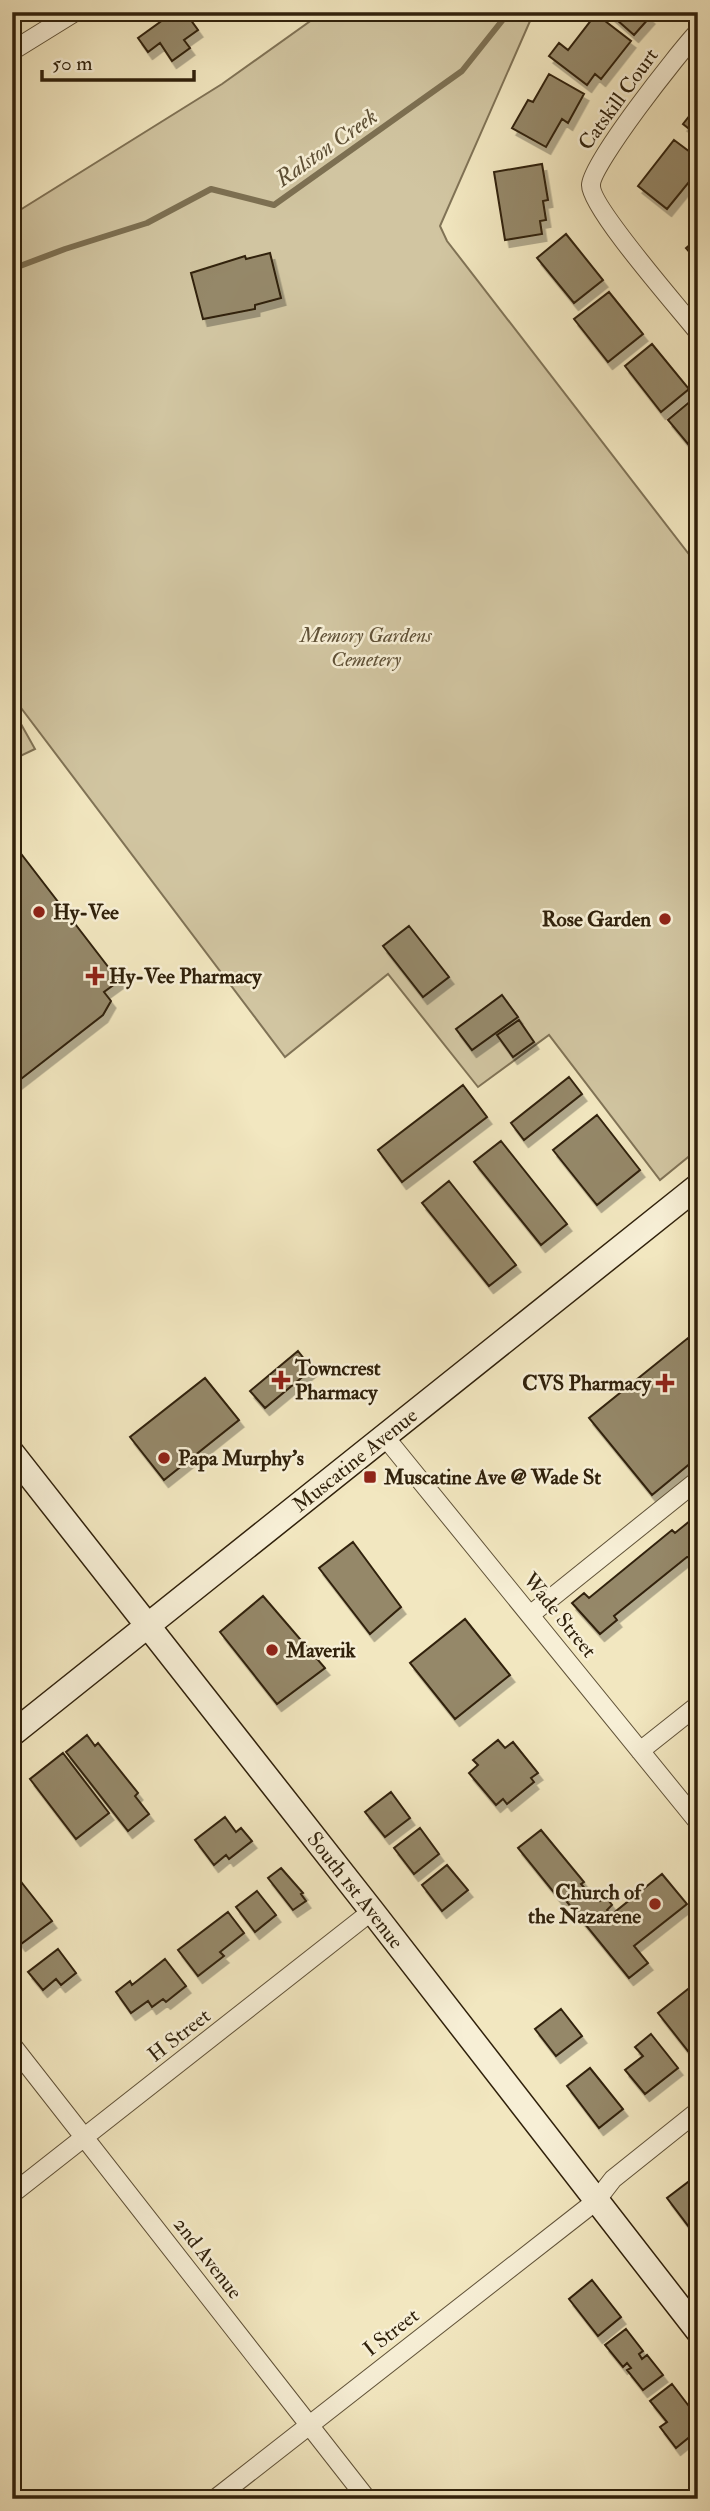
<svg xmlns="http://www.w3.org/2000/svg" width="710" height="2511" font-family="'IM FELL Double Pica',serif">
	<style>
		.green { fill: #d1c5a1; stroke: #807356; stroke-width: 2 }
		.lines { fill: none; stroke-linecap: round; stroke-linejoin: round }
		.stream { stroke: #7d7052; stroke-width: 6 }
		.building { fill: #958869; stroke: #30210b; stroke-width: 2; filter: url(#shadow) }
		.street-casing { stroke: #605238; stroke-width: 20 }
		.secondary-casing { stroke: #30210b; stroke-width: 27 }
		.street { stroke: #f7efd6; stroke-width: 18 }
		.secondary { stroke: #f7efd6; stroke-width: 24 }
		.poi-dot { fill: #8f2418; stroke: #f7efd6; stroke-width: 2.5 }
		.labels { text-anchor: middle; stroke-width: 5; stroke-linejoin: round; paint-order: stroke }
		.street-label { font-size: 21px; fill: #30210b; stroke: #f7efd6 }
		.park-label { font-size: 21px; font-style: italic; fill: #605238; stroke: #f7efd6 }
		.poi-label { font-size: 21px; font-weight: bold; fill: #30210b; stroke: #f7efd6; text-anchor: start }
		.water-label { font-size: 23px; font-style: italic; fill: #5d4f35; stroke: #f7efd6 }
	</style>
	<defs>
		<filter id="shadow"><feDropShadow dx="4.5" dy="7" stdDeviation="0" flood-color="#0004"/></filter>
	</defs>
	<rect width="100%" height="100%" fill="#f2e7c0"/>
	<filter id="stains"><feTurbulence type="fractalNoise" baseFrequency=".00286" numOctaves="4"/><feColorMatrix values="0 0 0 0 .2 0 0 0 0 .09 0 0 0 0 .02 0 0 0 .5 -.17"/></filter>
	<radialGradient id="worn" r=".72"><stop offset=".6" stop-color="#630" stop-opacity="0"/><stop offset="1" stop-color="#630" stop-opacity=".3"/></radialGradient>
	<path class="green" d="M 323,12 L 534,12 L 440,226 L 447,241 L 698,566 L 698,1149 L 660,1180 L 549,1035 L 478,1087 L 388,974 L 285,1057 L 12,696 L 12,215 L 222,84 Z
		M 12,708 L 35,749 L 12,760 Z"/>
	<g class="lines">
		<path class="stream" d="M 12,269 L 65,249 L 147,223 L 211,189 L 274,205 L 462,71 L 509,12"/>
	</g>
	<path class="building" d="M 174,12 L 185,12 L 198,30 L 184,40 L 190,48 L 172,61 L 160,43 L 148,52 L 138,38 Z
		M 608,12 L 644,12 L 650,17 L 634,35 Z
		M 596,14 L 631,41 L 601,79 L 595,74 L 587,85 L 549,56 L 559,43 L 568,50 Z
		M 549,74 L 584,94 L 568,123 L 562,119 L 546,147 L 512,128 L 528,100 L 533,102 Z
		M 698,105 L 698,136 L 683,124 Z
		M 674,140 L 698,158 L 698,171 L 667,209 L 638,186 Z
		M 542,164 L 548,200 L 543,201 L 546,220 L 540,221 L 542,234 L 505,240 L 494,172 Z
		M 566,234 L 603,280 L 574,303 L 537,258 Z
		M 698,238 L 698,262 L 686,248 Z
		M 270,253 L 281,298 L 255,305 L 255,309 L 203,319 L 191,273 L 245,256 L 246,259 Z
		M 609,292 L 643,334 L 608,362 L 574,319 Z
		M 652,344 L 689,389 L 661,412 L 625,366 Z
		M 693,399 L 698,404 L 698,456 L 668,420 Z
		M 12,842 L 119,981 L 104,992 L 111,1001 L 103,1015 L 12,1086 Z
		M 409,926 L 449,977 L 423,997 L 383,946 Z
		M 502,995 L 518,1017 L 472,1050 L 456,1029 Z
		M 519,1020 L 534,1042 L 513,1057 L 497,1035 Z
		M 569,1077 L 582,1094 L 524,1140 L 511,1123 Z
		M 463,1085 L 487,1117 L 402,1182 L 378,1150 Z
		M 597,1115 L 640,1170 L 597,1205 L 553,1150 Z
		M 501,1141 L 567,1224 L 541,1245 L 474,1162 Z
		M 449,1181 L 516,1265 L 489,1286 L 422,1203 Z
		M 688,1338 L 698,1349 L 698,1457 L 652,1495 L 589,1418 Z
		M 298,1351 L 312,1369 L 265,1408 L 250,1391 Z
		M 205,1378 L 239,1420 L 164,1480 L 130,1437 Z
		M 696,1516 L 698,1558 L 687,1557 L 614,1616 L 617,1620 L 600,1634 L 572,1603 L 584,1593 L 589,1598 L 672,1530 L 675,1533 Z
		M 353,1542 L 401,1607 L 370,1634 L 319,1568 Z
		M 263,1596 L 325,1668 L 277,1704 L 220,1632 Z
		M 465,1619 L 510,1675 L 455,1719 L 410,1663 Z
		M 87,1735 L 95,1746 L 98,1743 L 138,1793 L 135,1796 L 149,1814 L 128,1831 L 66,1752 Z
		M 498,1740 L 505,1748 L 513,1742 L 538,1773 L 531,1778 L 534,1782 L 507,1804 L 503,1799 L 496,1805 L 469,1773 L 478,1765 L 473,1760 Z
		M 63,1753 L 109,1813 L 76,1839 L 30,1779 Z
		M 391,1792 L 410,1818 L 385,1837 L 365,1812 Z
		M 225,1817 L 236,1832 L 241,1828 L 252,1841 L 229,1859 L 226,1855 L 214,1865 L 195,1840 Z
		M 420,1828 L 439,1854 L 414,1874 L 394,1848 Z
		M 541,1830 L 584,1882 L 581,1884 L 588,1892 L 591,1890 L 600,1901 L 605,1896 L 612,1905 L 607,1910 L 611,1915 L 662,1874 L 687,1904 L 634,1946 L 648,1963 L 629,1978 L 563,1897 L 560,1900 L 518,1848 Z
		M 447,1865 L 468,1890 L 442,1911 L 422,1885 Z
		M 281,1868 L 303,1893 L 301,1894 L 306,1901 L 293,1910 L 268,1878 Z
		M 22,1883 L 52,1921 L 21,1944 L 12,1932 L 12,1891 Z
		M 257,1891 L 276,1915 L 255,1932 L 236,1907 Z
		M 228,1912 L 244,1933 L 220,1952 L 224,1956 L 198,1976 L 178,1950 Z
		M 58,1949 L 76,1973 L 61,1985 L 56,1979 L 43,1990 L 28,1972 Z
		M 165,1959 L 186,1986 L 166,2002 L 163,1999 L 152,2007 L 148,2001 L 131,2013 L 116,1992 L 130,1981 L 132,1985 Z
		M 698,1981 L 698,2043 L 688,2051 L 658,2013 Z
		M 561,2009 L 582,2036 L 556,2056 L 535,2029 Z
		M 651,2034 L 678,2068 L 645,2094 L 625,2070 L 643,2056 L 635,2047 Z
		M 590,2068 L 623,2109 L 599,2128 L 567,2086 Z
		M 692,2179 L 694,2182 L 698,2179 L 698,2220 L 689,2227 L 667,2198 Z
		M 592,2280 L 621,2317 L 598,2336 L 569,2299 Z
		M 626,2329 L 643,2351 L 639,2354 L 642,2359 L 647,2355 L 663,2375 L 643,2390 L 627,2370 L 631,2368 L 627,2363 L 623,2367 L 605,2345 Z
		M 672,2384 L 698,2418 L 698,2430 L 676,2448 L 660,2427 L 667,2422 L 650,2401 Z"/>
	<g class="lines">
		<g class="street-casing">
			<path id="street" d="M 698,32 C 679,52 591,164 591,185 C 590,207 679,308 698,332
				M 12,51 L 75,12
				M 385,1437 L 698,1822
				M 530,1615 L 698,1480
				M 640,1751 L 698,1705
				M 12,2045 L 367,2499
				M 12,2194 L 372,1911
				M 215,2499 L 596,2201 L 613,2179 L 698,2111"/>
		</g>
		<g class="secondary-casing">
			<g id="secondary">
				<path id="s1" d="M 12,1453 L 372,1911 L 698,2331"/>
				<path id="s2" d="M 12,1734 L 698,1186"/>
			</g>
		</g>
		<use href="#street" class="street"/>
		<use href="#secondary" class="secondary"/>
	</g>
	<g class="poi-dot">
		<circle cx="39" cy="912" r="7"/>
		<circle cx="665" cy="919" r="7"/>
		<path d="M91.5 965.5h7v7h7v7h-7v7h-7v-7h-7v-7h7z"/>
		<path d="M277.5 1369.5h7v7h7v7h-7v7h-7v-7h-7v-7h7z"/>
		<path d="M661.5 1372.5h7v7h7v7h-7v7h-7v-7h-7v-7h7z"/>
		<circle cx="164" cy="1458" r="7"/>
		<rect x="363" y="1470" width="14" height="14" rx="3.5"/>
		<circle cx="272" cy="1650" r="7"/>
		<circle cx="655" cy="1904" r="7"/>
	</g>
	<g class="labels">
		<g class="street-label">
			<text transform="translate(618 99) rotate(-54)" y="7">Catskill Court</text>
			<text dy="7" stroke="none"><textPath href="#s2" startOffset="439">Muscatine Avenue</textPath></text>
			<text transform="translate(560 1615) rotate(51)" y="7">Wade Street</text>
			<text dy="7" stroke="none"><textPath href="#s1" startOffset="556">South 1st Avenue</textPath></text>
			<text transform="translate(179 2035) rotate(-38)" y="7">H Street</text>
			<text transform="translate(208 2258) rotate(52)" y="7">2nd Avenue</text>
			<text transform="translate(391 2332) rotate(-38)" y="7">I Street</text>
		</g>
		<g class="park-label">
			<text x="366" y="642">Memory Gardens<tspan x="366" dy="24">Cemetery</tspan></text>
		</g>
		<g class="poi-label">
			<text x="53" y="919">Hy-Vee</text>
			<text x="651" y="926" text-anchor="end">Rose Garden</text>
			<text x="109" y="983">Hy-Vee Pharmacy</text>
			<text x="295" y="1375">Towncrest<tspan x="295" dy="24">Pharmacy</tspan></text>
			<text x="651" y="1390" text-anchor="end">CVS Pharmacy</text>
			<text x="178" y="1465">Papa Murphy's</text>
			<text x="384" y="1484">Muscatine Ave @ Wade St</text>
			<text x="286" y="1657">Maverik</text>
			<text x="641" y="1899" text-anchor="end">Church of<tspan x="641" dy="24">the Nazarene</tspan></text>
		</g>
		<g class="water-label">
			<text transform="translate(326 147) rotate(-35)" y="8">Ralston Creek</text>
		</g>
	</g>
	<rect width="710" height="2511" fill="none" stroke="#f2e7c0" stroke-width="42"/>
	<rect x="14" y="14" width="682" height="2483" fill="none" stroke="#30210b" stroke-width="3.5"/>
	<rect x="21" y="21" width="668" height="2469" fill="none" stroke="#30210b" stroke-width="2"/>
	<path d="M42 70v10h152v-10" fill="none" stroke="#30210b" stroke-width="3.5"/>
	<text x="52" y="70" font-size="21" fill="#30210b" stroke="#f7efd6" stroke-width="5" paint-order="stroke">50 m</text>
	<rect width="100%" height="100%" filter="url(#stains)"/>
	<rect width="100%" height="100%" fill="url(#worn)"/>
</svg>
